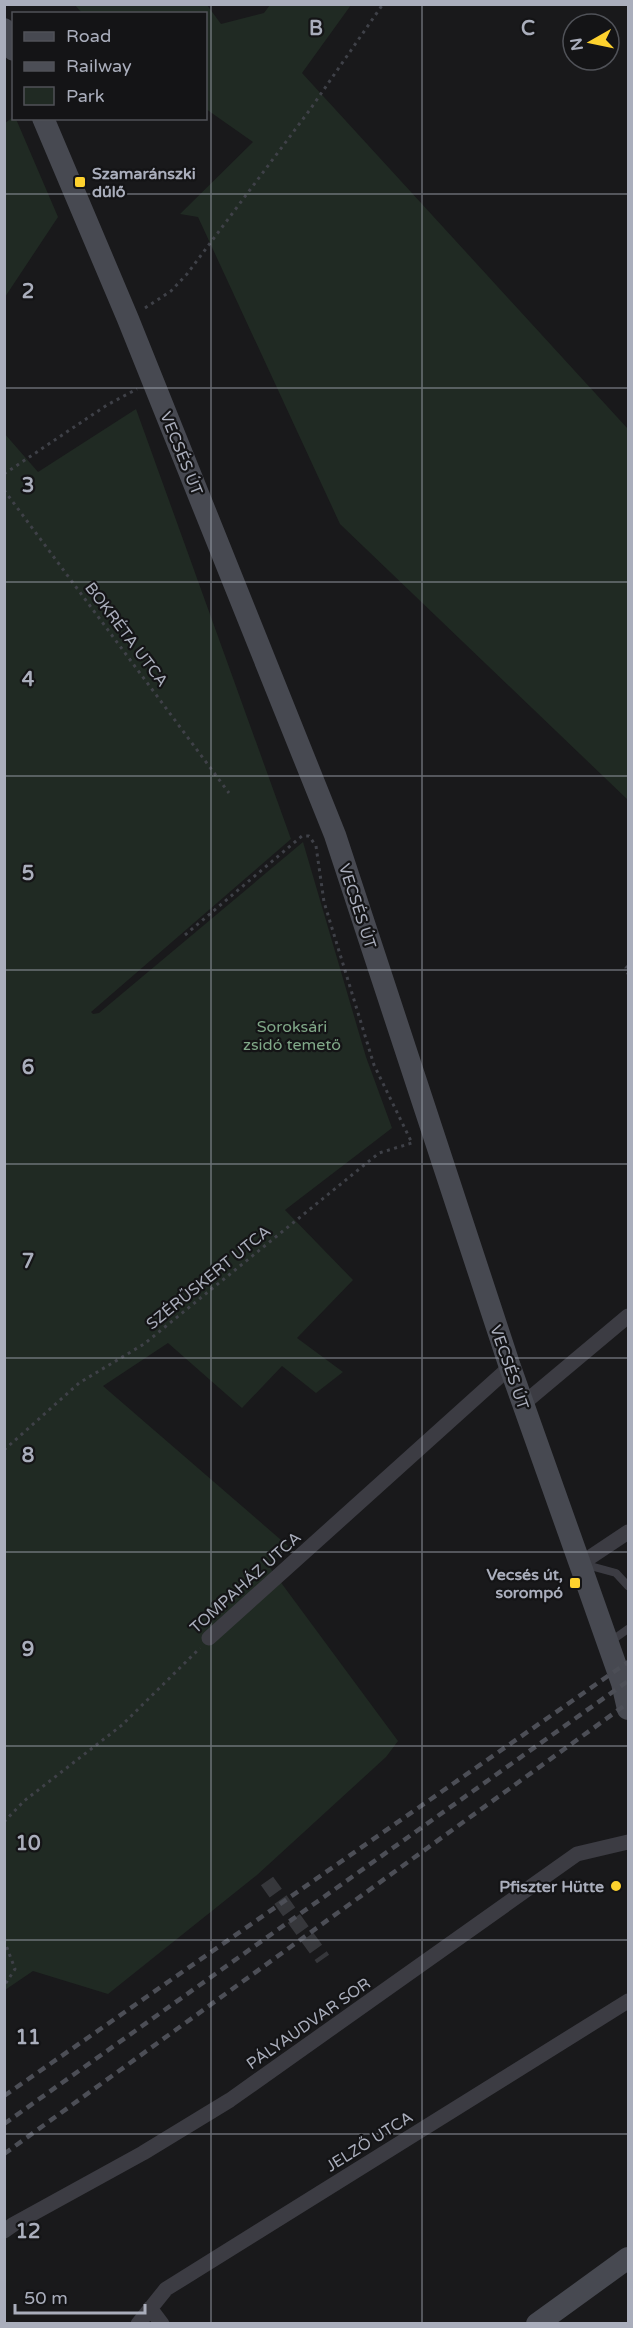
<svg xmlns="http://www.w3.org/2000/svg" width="633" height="2328" font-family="'Varela Round',sans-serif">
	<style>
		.green { fill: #202a23 }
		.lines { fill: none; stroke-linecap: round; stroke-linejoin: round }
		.street-tunnel { stroke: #36373b; stroke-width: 15; stroke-dasharray: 15 8; stroke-linecap: butt }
		.path { stroke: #3f4148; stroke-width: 3; stroke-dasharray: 3 4.5; stroke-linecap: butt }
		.lane { stroke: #3c3c43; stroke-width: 8 }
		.street { stroke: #3c3c43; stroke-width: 15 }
		.secondary { stroke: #474951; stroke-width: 22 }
		.rail { stroke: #4c4e56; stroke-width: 4.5; stroke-dasharray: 8 6; stroke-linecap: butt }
		.grid { fill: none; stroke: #aaaebc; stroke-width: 1.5; stroke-opacity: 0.55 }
		.poi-dot { fill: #fed22e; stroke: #141416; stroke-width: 2 }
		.labels { text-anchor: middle; stroke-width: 4.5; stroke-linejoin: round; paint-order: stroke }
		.poi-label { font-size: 16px; font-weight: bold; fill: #aaaebc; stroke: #141416; text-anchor: end }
		.street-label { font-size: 16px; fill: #aaaebc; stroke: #141416 }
		.park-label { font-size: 16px; fill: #80a888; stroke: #141416 }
		.grid-label { font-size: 20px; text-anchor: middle; font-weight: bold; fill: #aaaebc; stroke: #141416; stroke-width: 4.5; stroke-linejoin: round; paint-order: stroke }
	</style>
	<rect width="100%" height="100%" fill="#19191b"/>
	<path class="green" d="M 75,5 L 207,5 L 221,24 L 264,13 L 270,5 L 351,5 L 302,73 L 628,429 L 628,800 L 340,524 L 198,217 L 180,214 L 253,142 L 206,109 L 206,14 L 82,13 Z
		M 13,117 L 16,119 L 58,217 L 5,297 L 4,124 Z
		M 136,409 L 291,839 L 91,1012 L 93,1014 L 99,1013 L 303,842 L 366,1057 L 392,1128 L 285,1210 L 353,1280 L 297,1338 L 343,1372 L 316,1393 L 282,1366 L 242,1408 L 168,1343 L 103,1386 L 288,1546 L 268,1565 L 398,1741 L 386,1757 L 257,1875 L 108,1994 L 33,1971 L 5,1990 L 4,433 L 38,472 Z"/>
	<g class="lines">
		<path class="street-tunnel" d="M 267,1881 L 323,1959"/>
		<path class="path" d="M 145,308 L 171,291 L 187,274 L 309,111 L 383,4
			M 4,474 L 107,405 L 137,389
			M 4,490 L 229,793
			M 185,935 L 302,836 L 309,836 L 316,846 L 324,902 L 374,1065 L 412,1143
			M 628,966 L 626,968 L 628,974
			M 4,1450 L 79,1383 L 144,1344 L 379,1153 L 415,1142
			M 4,1822 L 24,1801 L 122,1725 L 200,1648
			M 4,1940 L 15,1969 L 4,1986"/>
		<path class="lane" d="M 583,1564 L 616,1573 L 628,1586
			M 611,1641 L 628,1629"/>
		<path class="street" d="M 523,1404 L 628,1316
			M 580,1564 L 628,1532
			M 209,1638 L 510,1367
			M 4,2231 L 14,2224 L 143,2153 L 230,2100 L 577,1854 L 628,1842
			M 150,2308 L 162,2324
			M 138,2324 L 166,2289 L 628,2001"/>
		<path class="secondary" d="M 4,29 L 14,50
			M 43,118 L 128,319 L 335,835 L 510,1367 L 580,1564 L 622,1683 L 628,1709
			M 537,2324 L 628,2258"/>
		<path class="rail" d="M 4,2096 L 628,1662
			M 4,2124 L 628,1681
			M 4,2154 L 628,1703"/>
	</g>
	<path class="grid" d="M 211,4 L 211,2324M 422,4 L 422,2324M 4,194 L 628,194M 4,388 L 628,388M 4,582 L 628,582M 4,776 L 628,776M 4,970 L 628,970M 4,1164 L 628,1164M 4,1358 L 628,1358M 4,1552 L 628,1552M 4,1746 L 628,1746M 4,1940 L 628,1940M 4,2134 L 628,2134"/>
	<g class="poi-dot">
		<rect x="74" y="176" width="12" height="12" rx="3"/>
		<rect x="569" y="1577" width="12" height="12" rx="3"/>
		<circle cx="616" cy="1886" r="6"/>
	</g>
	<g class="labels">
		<g class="poi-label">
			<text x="92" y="179" text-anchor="start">Szamaránszki<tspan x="92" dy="18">dűlő</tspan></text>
			<text x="563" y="1580">Vecsés út,<tspan x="563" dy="18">sorompó</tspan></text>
			<text x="604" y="1892">Pfiszter Hütte</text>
		</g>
		<g class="street-label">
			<text transform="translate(182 453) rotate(68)" y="6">VECSÉS ÚT</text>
			<text transform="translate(127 634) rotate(53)" y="6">BOKRÉTA UTCA</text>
			<text transform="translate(358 906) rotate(72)" y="6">VECSÉS ÚT</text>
			<text transform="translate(208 1277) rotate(-39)" y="6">SZÉRŰSKERT UTCA</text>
			<text transform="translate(510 1367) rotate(71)" y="6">VECSÉS ÚT</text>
			<text transform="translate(245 1582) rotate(-42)" y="6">TOMPAHÁZ UTCA</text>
			<text transform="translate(308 2023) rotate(-35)" y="6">PÁLYAUDVAR SOR</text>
			<text transform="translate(369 2141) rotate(-32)" y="6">JELZŐ UTCA</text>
		</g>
		<g class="park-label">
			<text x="292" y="1032">Soroksári<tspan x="292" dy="18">zsidó temető</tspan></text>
		</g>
	</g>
	<g class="grid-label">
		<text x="316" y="35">B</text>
		<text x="528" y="35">C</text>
		<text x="28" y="298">2</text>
		<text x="28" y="492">3</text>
		<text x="28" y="686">4</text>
		<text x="28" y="880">5</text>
		<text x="28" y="1074">6</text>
		<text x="28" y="1268">7</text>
		<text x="28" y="1462">8</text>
		<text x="28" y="1656">9</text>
		<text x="28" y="1850">10</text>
		<text x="28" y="2044">11</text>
		<text x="28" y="2238">12</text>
	</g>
	<rect width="633" height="2328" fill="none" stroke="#aaaebc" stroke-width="12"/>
	<rect x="12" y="12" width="195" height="108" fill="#141416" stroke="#505258" stroke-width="1.5"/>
	<rect x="24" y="32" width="30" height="9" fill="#474951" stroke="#505258" stroke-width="1.5"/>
	<text x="66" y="42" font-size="18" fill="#aaaebc">Road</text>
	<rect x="24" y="62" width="30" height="9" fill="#4c4e56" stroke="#505258" stroke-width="1.5"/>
	<text x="66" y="72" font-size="18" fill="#aaaebc">Railway</text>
	<rect x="24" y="87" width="30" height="18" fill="#202a23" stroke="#505258" stroke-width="1.5"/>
	<text x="66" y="102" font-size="18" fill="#aaaebc">Park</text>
	<g transform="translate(591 42) rotate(261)"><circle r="28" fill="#141416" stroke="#505258" stroke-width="1.5"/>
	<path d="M0-4.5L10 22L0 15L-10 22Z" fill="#fed22e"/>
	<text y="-9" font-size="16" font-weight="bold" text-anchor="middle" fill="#aaaebc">N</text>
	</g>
	<path d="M15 2304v9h130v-9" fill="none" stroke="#aaaebc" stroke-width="3"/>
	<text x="24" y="2304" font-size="18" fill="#aaaebc" stroke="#141416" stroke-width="4.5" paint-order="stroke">50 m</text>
</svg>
